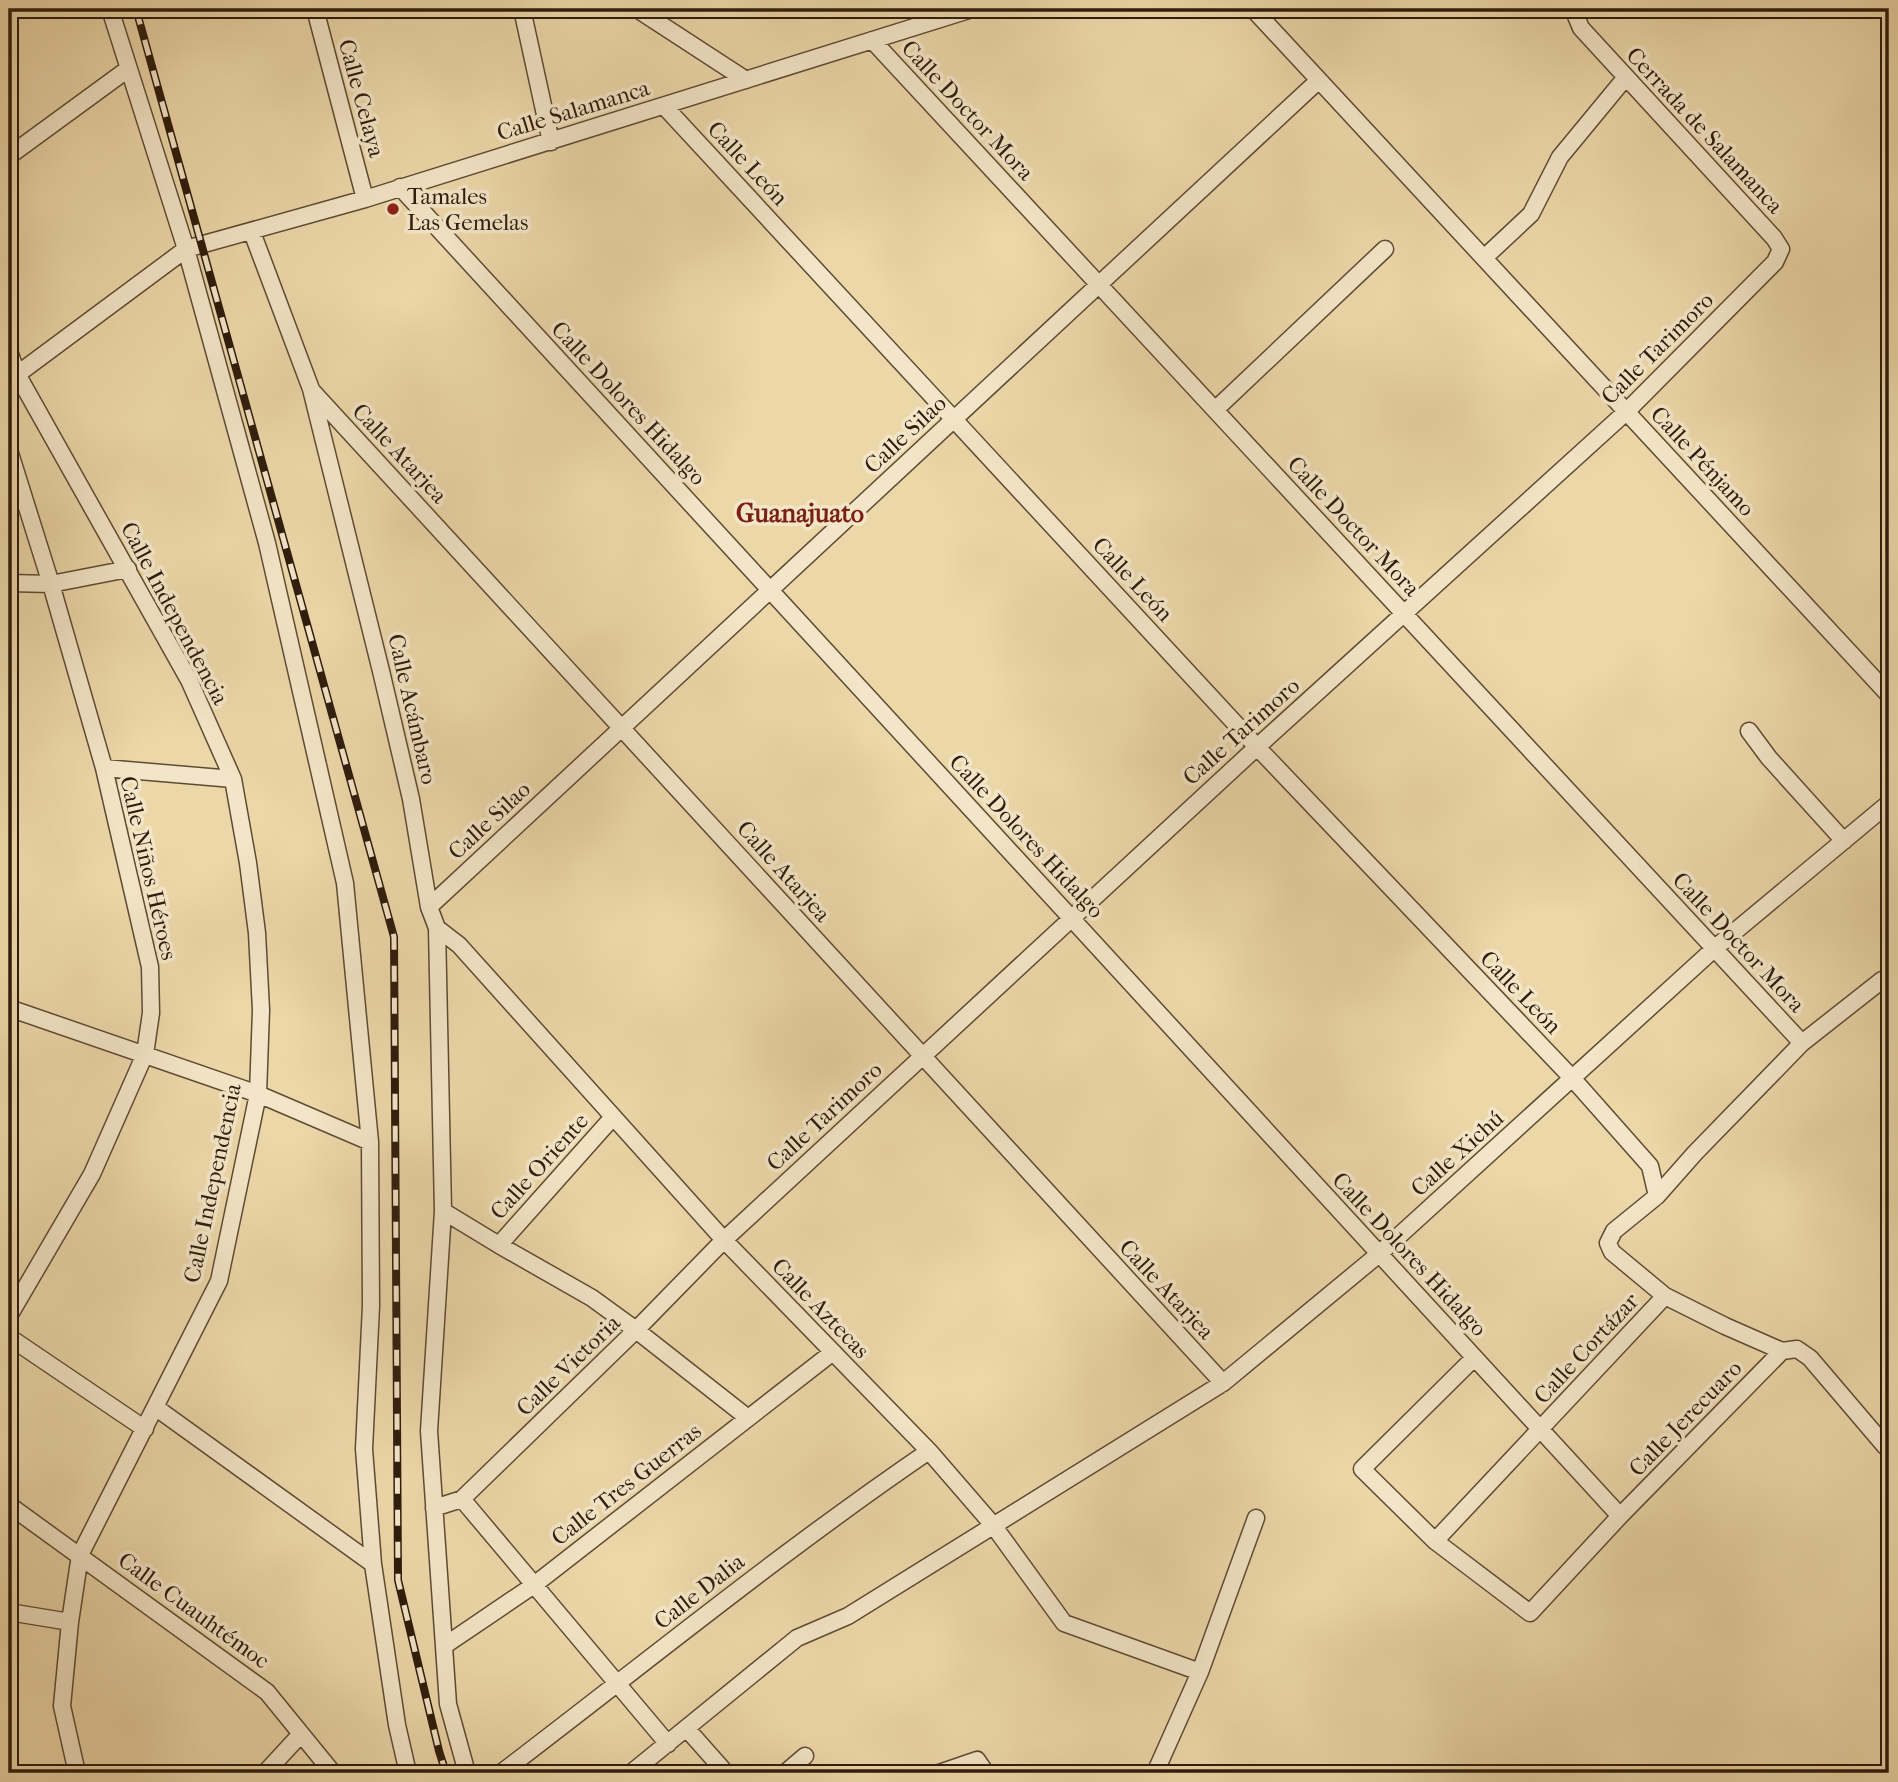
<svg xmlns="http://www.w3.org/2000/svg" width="1898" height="1782" font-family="'IM FELL French Canon',serif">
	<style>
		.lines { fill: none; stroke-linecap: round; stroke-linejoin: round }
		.minor-casing { stroke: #5e4b34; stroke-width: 19 }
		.minor { stroke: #f3e5c7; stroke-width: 16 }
		.rail-casing { stroke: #2f1c0d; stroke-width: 8 }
		.rail { stroke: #f3e5c7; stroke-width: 5; stroke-dasharray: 16; stroke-linecap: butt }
		.poi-dot { fill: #8f2418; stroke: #f3e5c7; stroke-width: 2.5 }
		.labels { text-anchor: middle; stroke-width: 7; stroke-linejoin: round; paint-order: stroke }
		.street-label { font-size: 23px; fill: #2f1c0d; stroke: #f3e5c7 }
		.poi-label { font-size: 23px; fill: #2f1c0d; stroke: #f3e5c7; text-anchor: start }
		.quarter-label { font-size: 26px; font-weight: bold; fill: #7a1f14; stroke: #f3e5c7 }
	</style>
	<rect width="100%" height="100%" fill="#ecd7a9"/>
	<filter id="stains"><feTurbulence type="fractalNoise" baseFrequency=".00286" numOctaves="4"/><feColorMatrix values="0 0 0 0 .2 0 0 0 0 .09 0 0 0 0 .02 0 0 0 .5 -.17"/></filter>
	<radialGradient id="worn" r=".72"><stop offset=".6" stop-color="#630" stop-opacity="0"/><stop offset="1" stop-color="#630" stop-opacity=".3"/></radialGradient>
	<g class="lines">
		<g class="minor-casing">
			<path id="minor" d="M 110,9 L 186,249 L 267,543 L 345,883 L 370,1142 L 371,1306 L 364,1449 L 373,1564 L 397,1725 L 408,1773
				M 315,9 L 365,199
				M 522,9 L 551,142
				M 637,9 L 746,80
				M 1253,9 L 1889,695
				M 872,40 L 1802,1043
				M 664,106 L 1257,747 L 1573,1079 L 1650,1166 L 1657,1196
				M 9,156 L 128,69
				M 400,187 L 1620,1516
				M 252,232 L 311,389 L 381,671 L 411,799 L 429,907 L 437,928 L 443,1211 L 429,1431 L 448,1704 L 467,1773
				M 1484,258 L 1531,214 L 1560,157 L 1626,77
				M 9,351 L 17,374 L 189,680 L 233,779 L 248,863 L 257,933 L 261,1010 L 258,1094 L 219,1281 L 80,1555 L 70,1622 L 62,1706 L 77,1773
				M 11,379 L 186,249 L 365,199 L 972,9
				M 312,391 L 1223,1383
				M 1216,409 L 1385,249
				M 9,450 L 51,584 L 104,768 L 150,967 L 151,1013 L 145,1054 L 92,1174 L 9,1316
				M 9,583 L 51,584 L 128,569
				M 1749,731 L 1769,758 L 1844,841
				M 104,768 L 233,779
				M 429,907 L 1319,80
				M 437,928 L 459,945 L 724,1240 L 929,1451 L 993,1525 L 1064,1623 L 1200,1672
				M 1889,980 L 1882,980 L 1802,1043 L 1695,1153 L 1657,1196 L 1614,1231 L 1608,1243 L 1612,1252 L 1665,1296 L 1725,1326 L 1782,1351 L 1797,1349 L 1810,1358 L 1885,1446 L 1889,1449
				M 9,1008 L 258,1094 L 370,1142
				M 443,1211 L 499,1245 L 592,1298 L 636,1330 L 748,1418
				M 499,1245 L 613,1117
				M 9,1337 L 145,1429
				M 1474,1358 L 1362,1469 L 1435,1541 L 1530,1613 L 1620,1516 L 1782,1351
				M 155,1407 L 373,1564
				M 462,1499 L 668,1744
				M 9,1505 L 267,1692 L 333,1773
				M 434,1508 L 462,1499 L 636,1330 L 724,1240 L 1257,747 L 1626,412 L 1775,262 L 1781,249 L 1774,238 L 1581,28 L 1573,9
				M 1435,1541 L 1665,1296
				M 9,1612 L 70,1622
				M 444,1646 L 534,1585 L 833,1352
				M 687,1729 L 726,1773
				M 265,1773 L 301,1734
				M 501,1773 C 643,1665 781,1552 929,1451
				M 631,1773 L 797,1638 L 848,1616 L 1223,1383 L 1379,1254 L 1715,948 L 1889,803
				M 785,1773 L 805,1756
				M 939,1773 L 977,1760 L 986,1773
				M 1155,1773 L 1200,1672 L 1256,1518"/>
		</g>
		<use href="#minor" class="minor"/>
		<g class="rail-casing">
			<path id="rail" d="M 136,9 L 394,937 L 398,1580 L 439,1751 L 446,1773"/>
		</g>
		<use href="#rail" class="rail"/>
	</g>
	<circle class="poi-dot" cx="393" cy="209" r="7"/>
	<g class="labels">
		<g class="street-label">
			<text transform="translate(362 98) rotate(75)" y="8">Calle Celaya</text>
			<text transform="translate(573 110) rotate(-17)" y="8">Calle Salamanca</text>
			<text transform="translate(968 110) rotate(47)" y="8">Calle Doctor Mora</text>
			<text transform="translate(1705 130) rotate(47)" y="8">Cerrada de Salamanca</text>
			<text transform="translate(748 163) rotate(47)" y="8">Calle León</text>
			<text transform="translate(1657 348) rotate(-45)" y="8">Calle Tarimoro</text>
			<text transform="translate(629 403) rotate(47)" y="8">Calle Dolores Hidalgo</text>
			<text transform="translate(905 434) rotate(-43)" y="8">Calle Silao</text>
			<text transform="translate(400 453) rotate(47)" y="8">Calle Atarjea</text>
			<text transform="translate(1703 461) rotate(47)" y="8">Calle Pénjamo</text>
			<text transform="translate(1354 526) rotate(47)" y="8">Calle Doctor Mora</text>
			<text transform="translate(1133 579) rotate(47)" y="8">Calle León</text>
			<text transform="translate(175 613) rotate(62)" y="8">Calle Independencia</text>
			<text transform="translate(413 709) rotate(77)" y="8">Calle Acámbaro</text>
			<text transform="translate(1241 731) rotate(-42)" y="8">Calle Tarimoro</text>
			<text transform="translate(489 820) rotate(-43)" y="8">Calle Silao</text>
			<text transform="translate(1027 836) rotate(47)" y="8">Calle Dolores Hidalgo</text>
			<text transform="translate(149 868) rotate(77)" y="8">Calle Niños Héroes</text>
			<text transform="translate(784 871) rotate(48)" y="8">Calle Atarjea</text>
			<text transform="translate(1739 942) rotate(47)" y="8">Calle Doctor Mora</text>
			<text transform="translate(1521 992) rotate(46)" y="8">Calle León</text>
			<text transform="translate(824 1116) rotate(-43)" y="8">Calle Tarimoro</text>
			<text transform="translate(1457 1153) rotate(-42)" y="8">Calle Xichú</text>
			<text transform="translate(539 1166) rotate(-48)" y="8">Calle Oriente</text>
			<text transform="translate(212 1183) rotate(-78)" y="8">Calle Independencia</text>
			<text transform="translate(1410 1254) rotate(47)" y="8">Calle Dolores Hidalgo</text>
			<text transform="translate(1167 1289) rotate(47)" y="8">Calle Atarjea</text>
			<text transform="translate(821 1308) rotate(46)" y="8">Calle Aztecas</text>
			<text transform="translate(1586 1348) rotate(-47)" y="8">Calle Cortázar</text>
			<text transform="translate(568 1365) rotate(-44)" y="8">Calle Victoria</text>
			<text transform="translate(1685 1418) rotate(-46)" y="8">Calle Jerecuaro</text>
			<text transform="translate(626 1484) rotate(-38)" y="8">Calle Tres Guerras</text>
			<text transform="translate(699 1591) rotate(-38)" y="8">Calle Dalia</text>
			<text transform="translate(194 1610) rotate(36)" y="8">Calle Cuauhtémoc</text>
		</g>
		<g class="poi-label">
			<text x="407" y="204">Tamales<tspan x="407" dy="26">Las Gemelas</tspan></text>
		</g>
		<g class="quarter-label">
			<text x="800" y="522">Guanajuato</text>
		</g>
	</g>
	<rect width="1898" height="1782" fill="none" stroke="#ecd7a9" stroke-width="35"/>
	<rect x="10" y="10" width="1877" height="1761" fill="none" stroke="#2f1c0d" stroke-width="3.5"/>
	<rect x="18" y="18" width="1863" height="1747" fill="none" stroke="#2f1c0d" stroke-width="2"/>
	<rect width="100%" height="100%" filter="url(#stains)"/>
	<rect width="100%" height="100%" fill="url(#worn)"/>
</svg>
